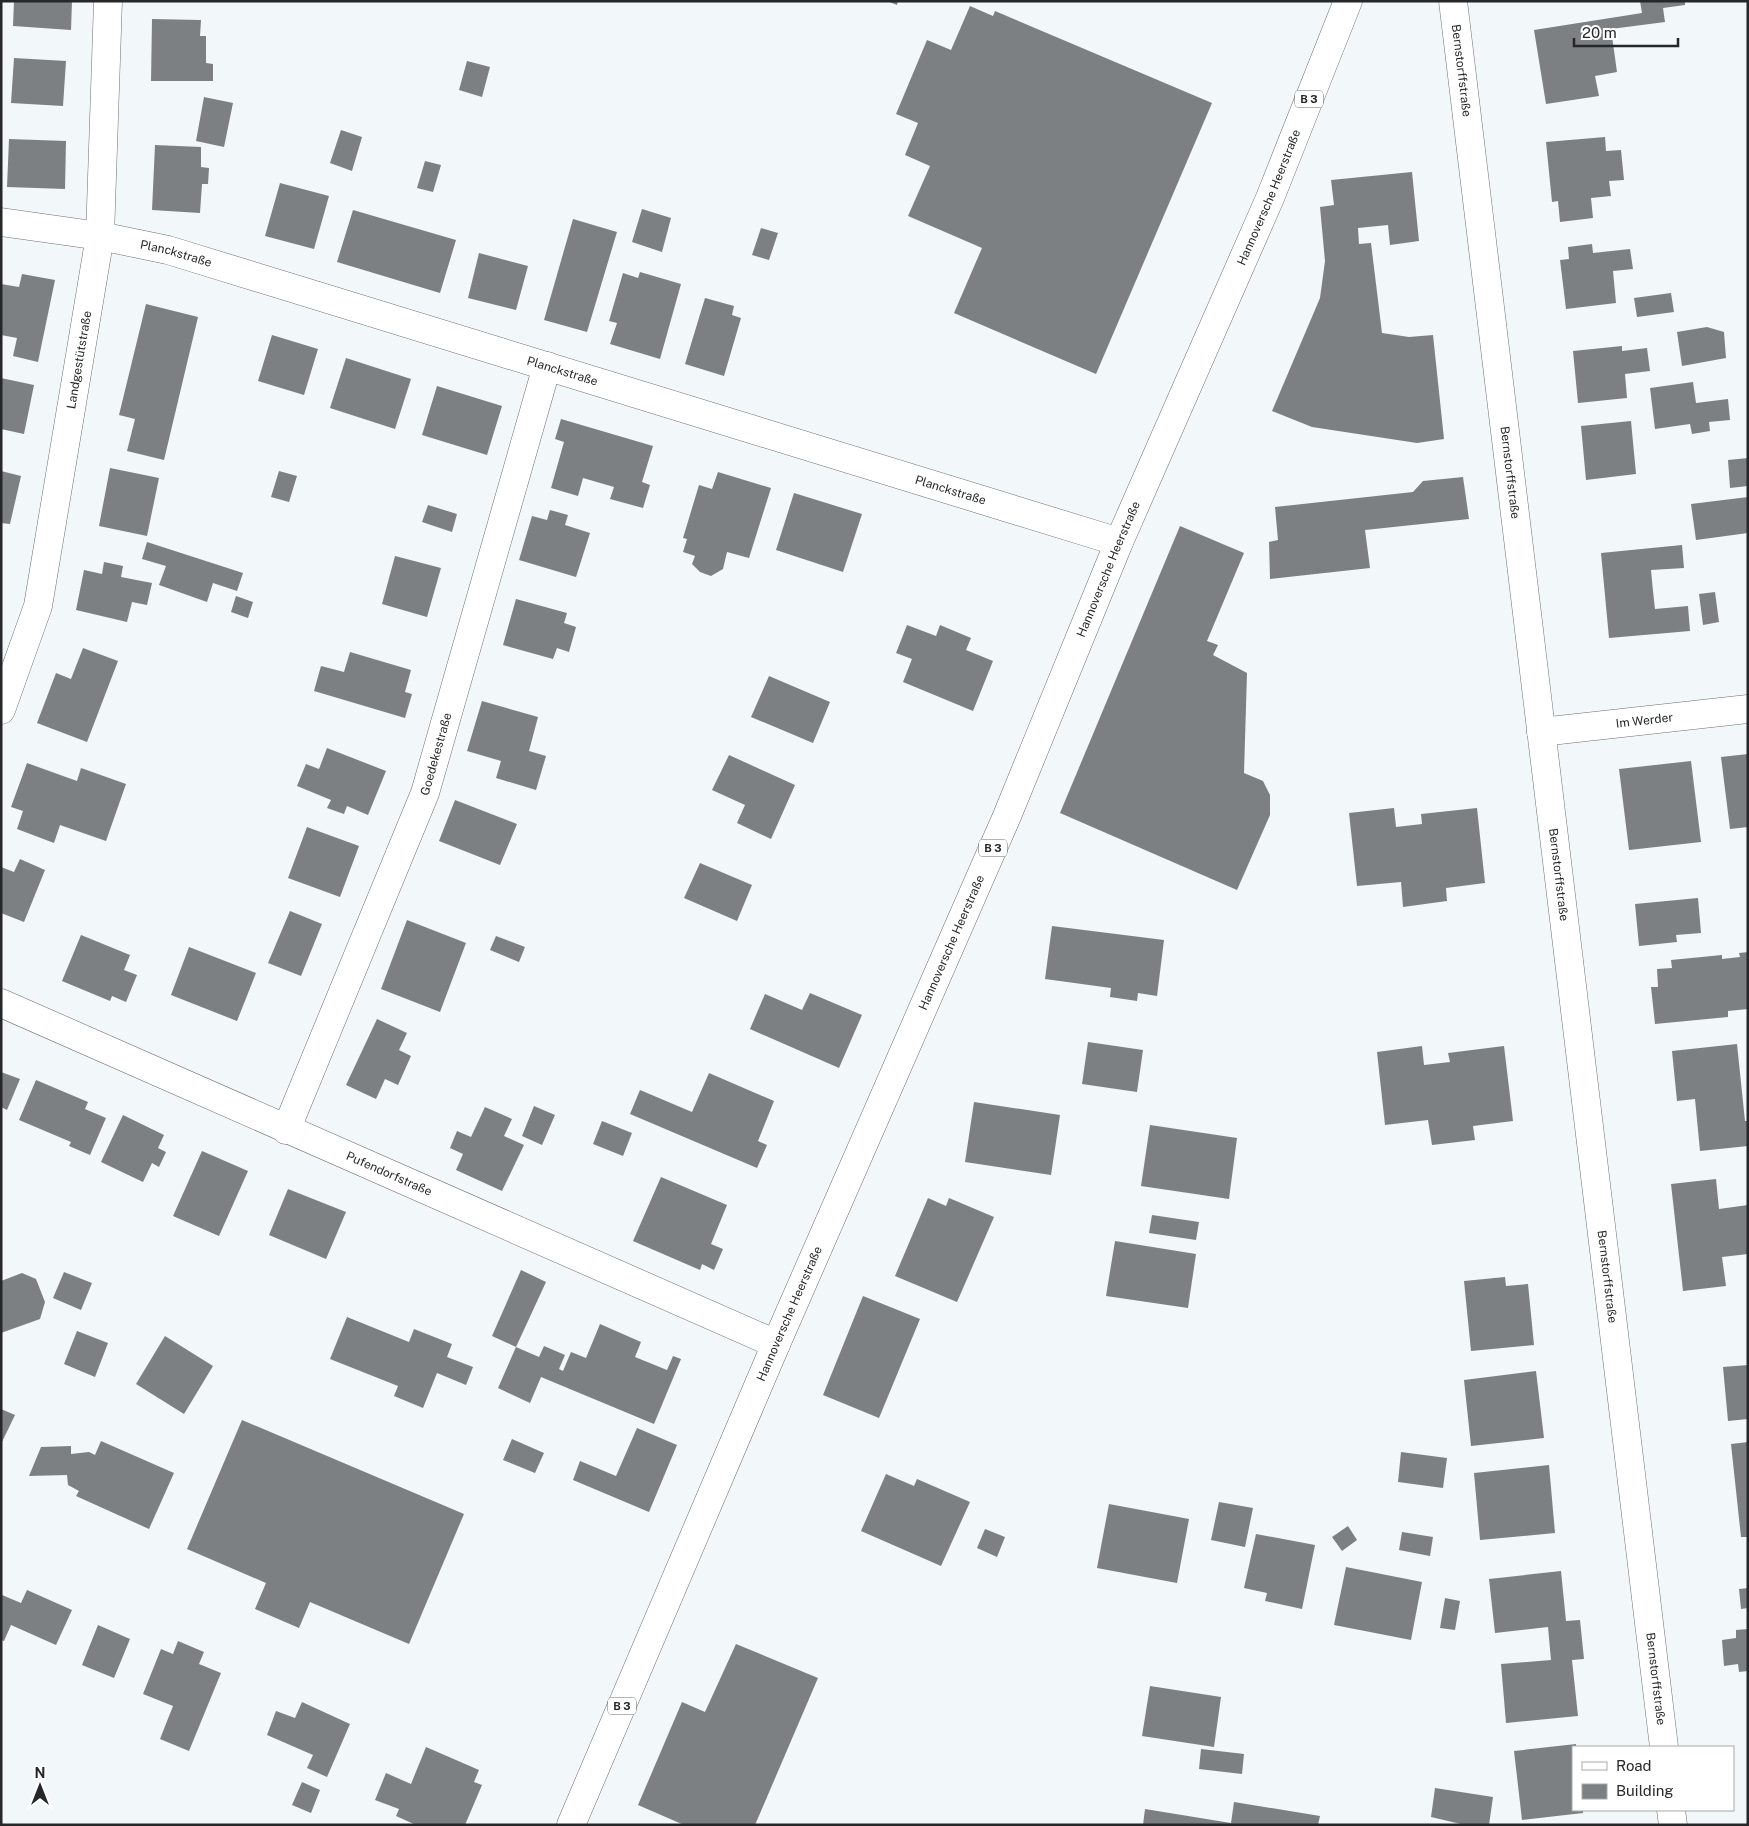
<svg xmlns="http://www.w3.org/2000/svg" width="1749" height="1826" font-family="'Public Sans',sans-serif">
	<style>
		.building { fill: #7c8083 }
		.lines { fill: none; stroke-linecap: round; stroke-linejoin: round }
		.street-casing { stroke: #6c7173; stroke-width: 29 }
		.primary-casing { stroke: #6c7173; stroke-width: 29 }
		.street { stroke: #fff; stroke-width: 28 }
		.primary { stroke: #fff; stroke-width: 28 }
		.labels { text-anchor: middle; stroke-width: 4; stroke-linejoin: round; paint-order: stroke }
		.shield { fill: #fff; stroke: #666868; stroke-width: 1 }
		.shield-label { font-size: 11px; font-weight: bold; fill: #252728 }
		.street-label { font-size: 12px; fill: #252728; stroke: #fff }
	</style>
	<rect width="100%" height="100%" fill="#f2f7fa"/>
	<path class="building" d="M 14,1 L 72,1 L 71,30 L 13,26 Z
		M 887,1 L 898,1 L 897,5 Z
		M 1640,1 L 1685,1 L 1685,5 L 1663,8 L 1665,22 L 1611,29 L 1617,72 L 1595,76 L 1599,96 L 1546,104 L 1534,30 L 1642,13 Z
		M 970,6 L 993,16 L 995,11 L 1212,103 L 1096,374 L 954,313 L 982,248 L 908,216 L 930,166 L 905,155 L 918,123 L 896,114 L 927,40 L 951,50 Z
		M 152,19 L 201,20 L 200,36 L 206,36 L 206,63 L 213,64 L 213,81 L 151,81 Z
		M 14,58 L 66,61 L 63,106 L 11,103 Z
		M 467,61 L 490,67 L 482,97 L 459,90 Z
		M 204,97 L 233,103 L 224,147 L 196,141 Z
		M 341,130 L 362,137 L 352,171 L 330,163 Z
		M 1605,137 L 1606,151 L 1621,150 L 1624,180 L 1609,181 L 1611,196 L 1591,198 L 1593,218 L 1560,222 L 1558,201 L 1552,202 L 1546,142 Z
		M 9,139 L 66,141 L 65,189 L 7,187 Z
		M 155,145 L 201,147 L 201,167 L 209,168 L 208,184 L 202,184 L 200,213 L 152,210 Z
		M 425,161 L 441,165 L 433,192 L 417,188 Z
		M 1412,172 L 1419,241 L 1390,245 L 1388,225 L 1358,228 L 1359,244 L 1371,243 L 1382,333 L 1409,337 L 1433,335 L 1444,439 L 1417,443 L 1312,427 L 1272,411 L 1320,298 L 1325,261 L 1320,207 L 1334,205 L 1331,180 Z
		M 280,183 L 329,196 L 314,249 L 265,236 Z
		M 642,209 L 671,218 L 662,252 L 632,242 Z
		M 353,210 L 456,240 L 440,293 L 337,262 Z
		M 573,219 L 617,232 L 587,332 L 544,320 Z
		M 761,228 L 778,233 L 769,260 L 752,255 Z
		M 1592,244 L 1593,253 L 1630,249 L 1633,269 L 1613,271 L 1616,303 L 1566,309 L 1560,260 L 1569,259 L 1568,247 Z
		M 479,253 L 528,266 L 516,310 L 468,298 Z
		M 640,272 L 681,284 L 660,359 L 610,344 L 617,323 L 609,321 L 623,273 L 638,278 Z
		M 22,274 L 55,280 L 38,362 L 13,356 L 17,338 L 1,335 L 1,284 L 19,287 Z
		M 1671,293 L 1674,312 L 1637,317 L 1634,298 Z
		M 705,298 L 734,306 L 732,315 L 741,318 L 724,376 L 685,364 Z
		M 146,304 L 198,317 L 164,460 L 127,451 L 135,419 L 119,415 Z
		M 1707,327 L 1724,332 L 1726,358 L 1682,366 L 1677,332 Z
		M 272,335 L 318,349 L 304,395 L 258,381 Z
		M 1622,346 L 1622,351 L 1647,348 L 1650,371 L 1625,374 L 1627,398 L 1578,403 L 1573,351 Z
		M 346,358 L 411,379 L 395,429 L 330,408 Z
		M 1,378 L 34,385 L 24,434 L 1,429 Z
		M 1693,382 L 1696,403 L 1728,399 L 1730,420 L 1709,422 L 1710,431 L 1692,434 L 1690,424 L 1655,429 L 1650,388 Z
		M 437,386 L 502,406 L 487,455 L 422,435 Z
		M 561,419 L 653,446 L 642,482 L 650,485 L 643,508 L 610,499 L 614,487 L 583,478 L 578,496 L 551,488 L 564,442 L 555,439 Z
		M 1631,421 L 1636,474 L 1586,480 L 1581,426 Z
		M 1748,458 L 1748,486 L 1730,488 L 1728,460 Z
		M 110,468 L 159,478 L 147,536 L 99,526 Z
		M 1,471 L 21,476 L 10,524 L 1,523 Z
		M 279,471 L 297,476 L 289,502 L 271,497 Z
		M 718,472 L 771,488 L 749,558 L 727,552 L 723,569 L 711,576 L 700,572 L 692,564 L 695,556 L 683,552 L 687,539 L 683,538 L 699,485 L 712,489 Z
		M 1463,477 L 1469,519 L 1365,530 L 1370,568 L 1270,579 L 1269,542 L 1278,540 L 1275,507 L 1413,492 L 1423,481 Z
		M 794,493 L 862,514 L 843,572 L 776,550 Z
		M 1748,497 L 1748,533 L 1696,540 L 1691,504 Z
		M 428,505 L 457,514 L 452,532 L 422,522 Z
		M 550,510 L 568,515 L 565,525 L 590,533 L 576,577 L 519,560 L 532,516 L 547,520 Z
		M 1180,526 L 1244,553 L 1207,641 L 1218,645 L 1213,655 L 1247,673 L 1244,773 L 1263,781 L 1270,795 L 1270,815 L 1237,890 L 1060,813 Z
		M 147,542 L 243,573 L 237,591 L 213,583 L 207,602 L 159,585 L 166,566 L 142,559 Z
		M 1682,545 L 1684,568 L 1651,570 L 1653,591 L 1655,609 L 1688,606 L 1690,631 L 1609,638 L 1601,553 Z
		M 395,556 L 441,568 L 427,617 L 382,604 Z
		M 104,562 L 123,566 L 121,577 L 152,583 L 147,605 L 132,602 L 127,622 L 76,610 L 84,570 L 102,574 Z
		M 1715,592 L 1719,622 L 1703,625 L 1699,594 Z
		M 236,596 L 253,602 L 248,618 L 231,612 Z
		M 516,599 L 567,613 L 564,623 L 576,627 L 569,652 L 557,648 L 553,659 L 503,645 Z
		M 907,625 L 936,636 L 940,625 L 971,638 L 966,650 L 993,661 L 973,711 L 903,682 L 912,659 L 896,653 Z
		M 83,648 L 118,661 L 87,742 L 37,723 L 56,673 L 71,679 Z
		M 350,652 L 411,670 L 405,692 L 412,694 L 405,718 L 314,691 L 321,666 L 344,672 Z
		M 769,676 L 830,702 L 813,743 L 751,717 Z
		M 482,701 L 538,717 L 529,751 L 546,756 L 536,790 L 496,778 L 501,761 L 467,751 Z
		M 327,748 L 386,771 L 368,815 L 347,806 L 344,814 L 327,808 L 331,800 L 297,786 L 306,764 L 319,769 Z
		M 1748,754 L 1748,827 L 1730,829 L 1721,757 Z
		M 729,755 L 795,785 L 771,839 L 737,823 L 745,805 L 712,790 Z
		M 1691,761 L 1701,842 L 1629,850 L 1619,769 Z
		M 27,763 L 77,781 L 81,768 L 126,784 L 106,841 L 60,825 L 54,843 L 17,829 L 23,811 L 11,807 Z
		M 455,800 L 517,824 L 500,865 L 439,841 Z
		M 1394,808 L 1396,827 L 1422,824 L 1421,814 L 1477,808 L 1485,883 L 1446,888 L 1447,901 L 1403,907 L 1401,882 L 1357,886 L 1349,813 Z
		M 307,827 L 359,846 L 340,897 L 288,878 Z
		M 20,859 L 45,870 L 24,922 L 1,913 L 1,867 L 14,872 Z
		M 700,863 L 752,885 L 737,921 L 684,898 Z
		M 1698,898 L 1701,933 L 1676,935 L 1677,942 L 1639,946 L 1635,904 Z
		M 290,911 L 322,924 L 301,976 L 268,963 Z
		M 407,920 L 466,943 L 440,1012 L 381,989 Z
		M 1052,926 L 1164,940 L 1157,996 L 1138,993 L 1137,1001 L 1110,997 L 1111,988 L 1045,979 Z
		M 81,935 L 130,955 L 124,970 L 137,975 L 126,1002 L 112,996 L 110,1001 L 62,981 Z
		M 496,936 L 525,947 L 519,962 L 490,950 Z
		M 189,947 L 256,973 L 237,1021 L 171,995 Z
		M 1748,952 L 1748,1009 L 1728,1011 L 1728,1017 L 1655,1024 L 1651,987 L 1658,987 L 1657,969 L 1672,968 L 1671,960 L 1722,955 L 1722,959 L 1740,957 L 1739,953 Z
		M 810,993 L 862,1015 L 839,1068 L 750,1029 L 765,994 L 802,1010 Z
		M 377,1019 L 407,1033 L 399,1050 L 411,1056 L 398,1085 L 385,1079 L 376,1099 L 346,1085 Z
		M 1088,1042 L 1143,1050 L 1137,1092 L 1082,1084 Z
		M 1737,1044 L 1745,1121 L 1748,1121 L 1748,1146 L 1700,1151 L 1695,1099 L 1677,1101 L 1672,1051 Z
		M 1422,1046 L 1424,1065 L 1450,1062 L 1448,1053 L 1504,1046 L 1513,1121 L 1473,1126 L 1475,1140 L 1432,1145 L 1428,1120 L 1385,1125 L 1377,1052 Z
		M 1,1072 L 20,1079 L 7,1110 L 1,1107 Z
		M 709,1073 L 774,1101 L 758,1141 L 767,1145 L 757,1168 L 630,1114 L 640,1090 L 692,1112 Z
		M 36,1080 L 88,1102 L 85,1109 L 106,1118 L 90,1155 L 69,1146 L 71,1142 L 19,1120 Z
		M 974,1102 L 1060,1115 L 1051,1175 L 965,1162 Z
		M 534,1106 L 555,1115 L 542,1145 L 522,1136 Z
		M 485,1107 L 512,1119 L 504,1136 L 524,1145 L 502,1191 L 456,1170 L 463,1154 L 450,1148 L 457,1131 L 471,1137 Z
		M 123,1115 L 164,1135 L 158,1148 L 166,1152 L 159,1167 L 152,1163 L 143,1182 L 101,1162 Z
		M 602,1121 L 632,1133 L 623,1156 L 593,1144 Z
		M 1150,1125 L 1237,1138 L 1229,1199 L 1141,1186 Z
		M 202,1151 L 248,1171 L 219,1236 L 173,1216 Z
		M 661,1177 L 727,1205 L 711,1244 L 723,1249 L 714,1270 L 702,1264 L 700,1270 L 633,1241 Z
		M 1716,1179 L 1719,1209 L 1748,1205 L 1748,1254 L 1722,1257 L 1726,1286 L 1683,1291 L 1671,1184 Z
		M 288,1189 L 346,1212 L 326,1259 L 269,1235 Z
		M 928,1198 L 946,1206 L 949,1198 L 994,1217 L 957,1302 L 895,1276 Z
		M 1152,1215 L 1199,1222 L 1196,1240 L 1149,1233 Z
		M 1115,1241 L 1196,1254 L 1188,1308 L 1106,1296 Z
		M 521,1270 L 546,1282 L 516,1347 L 492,1336 Z
		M 64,1272 L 92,1283 L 81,1310 L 53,1298 Z
		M 22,1273 L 36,1279 L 45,1302 L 40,1319 L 1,1333 L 1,1281 Z
		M 1505,1277 L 1506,1286 L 1528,1284 L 1534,1345 L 1471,1351 L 1464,1281 Z
		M 863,1296 L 920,1319 L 879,1418 L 823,1395 Z
		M 347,1317 L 409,1342 L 414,1329 L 452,1344 L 447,1357 L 473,1367 L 466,1385 L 437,1373 L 423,1408 L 394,1396 L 398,1386 L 330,1359 Z
		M 600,1324 L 641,1342 L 635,1357 L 667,1370 L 673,1356 L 681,1359 L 654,1424 L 541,1377 L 530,1403 L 498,1388 L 516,1347 L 539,1357 L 544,1346 L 565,1355 L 559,1369 L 563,1371 L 571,1352 L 586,1358 Z
		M 77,1331 L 108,1343 L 95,1377 L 64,1364 Z
		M 165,1336 L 213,1366 L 184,1414 L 136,1384 Z
		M 1748,1365 L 1748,1419 L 1728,1421 L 1723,1367 Z
		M 1536,1371 L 1544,1438 L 1471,1446 L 1464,1380 Z
		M 1,1409 L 15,1415 L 1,1444 Z
		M 242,1420 L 464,1514 L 409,1644 L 310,1602 L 299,1628 L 255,1609 L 266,1583 L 187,1549 Z
		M 637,1428 L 677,1445 L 649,1512 L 573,1480 L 580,1461 L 616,1476 Z
		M 512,1439 L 544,1453 L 535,1473 L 503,1460 Z
		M 101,1441 L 174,1473 L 149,1529 L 76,1496 L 79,1491 L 68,1485 L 67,1475 L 29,1476 L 41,1447 L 71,1446 L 71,1454 L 89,1452 L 95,1455 Z
		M 1748,1442 L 1748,1537 L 1741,1537 L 1731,1444 Z
		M 1401,1452 L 1447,1458 L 1443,1488 L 1398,1482 Z
		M 1549,1465 L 1555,1533 L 1480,1540 L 1474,1473 Z
		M 886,1474 L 914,1486 L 917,1479 L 970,1502 L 941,1566 L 861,1531 Z
		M 1219,1502 L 1253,1508 L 1245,1547 L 1211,1540 Z
		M 1109,1504 L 1189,1519 L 1177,1583 L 1097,1568 Z
		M 1348,1526 L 1357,1540 L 1342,1551 L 1332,1537 Z
		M 985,1529 L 1005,1537 L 997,1557 L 977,1548 Z
		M 1402,1532 L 1433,1537 L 1430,1556 L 1399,1550 Z
		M 1256,1534 L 1315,1545 L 1302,1609 L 1265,1601 L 1267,1593 L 1244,1588 Z
		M 1346,1567 L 1422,1582 L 1411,1640 L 1334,1625 Z
		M 1561,1571 L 1566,1621 L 1580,1620 L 1584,1659 L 1572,1660 L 1578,1716 L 1506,1723 L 1501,1664 L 1551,1660 L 1548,1627 L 1495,1633 L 1489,1579 Z
		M 1748,1588 L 1748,1608 L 1741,1609 L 1739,1589 Z
		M 27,1590 L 72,1610 L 56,1645 L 11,1625 L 4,1641 L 1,1640 L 2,1595 L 21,1603 Z
		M 1445,1598 L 1460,1601 L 1455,1630 L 1440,1628 Z
		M 98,1625 L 130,1639 L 114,1678 L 82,1665 Z
		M 1748,1629 L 1748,1671 L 1739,1672 L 1738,1664 L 1724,1666 L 1722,1640 L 1736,1638 L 1736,1630 Z
		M 178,1641 L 204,1652 L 199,1664 L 221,1673 L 189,1751 L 160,1739 L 173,1706 L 143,1694 L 161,1649 L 173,1654 Z
		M 736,1644 L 818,1678 L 755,1825 L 684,1825 L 638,1805 L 682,1702 L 705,1712 Z
		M 1150,1686 L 1221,1697 L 1214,1747 L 1142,1736 Z
		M 302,1702 L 350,1724 L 327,1777 L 307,1768 L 313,1755 L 267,1735 L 276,1711 L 295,1718 Z
		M 1576,1744 L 1576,1747 L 1573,1747 L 1573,1810 L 1583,1810 L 1583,1813 L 1522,1820 L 1514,1751 Z
		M 426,1747 L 479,1770 L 474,1782 L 482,1785 L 465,1825 L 416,1825 L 396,1816 L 399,1809 L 375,1800 L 386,1773 L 411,1784 Z
		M 1201,1749 L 1244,1754 L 1242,1774 L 1199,1769 Z
		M 302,1782 L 320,1790 L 311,1813 L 292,1805 Z
		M 1435,1788 L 1493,1797 L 1489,1825 L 1465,1825 L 1431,1817 Z
		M 1234,1802 L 1320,1816 L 1318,1825 L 1143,1825 L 1145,1809 L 1231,1823 Z"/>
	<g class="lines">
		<g class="street-casing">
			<g id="street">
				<path id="s1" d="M 1453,1 L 1664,1747"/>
				<path id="s2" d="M 1,222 L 100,236 L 168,250 L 1119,542"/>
				<path id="s3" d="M 1,710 L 38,606 L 100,236 L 108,1"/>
				<path id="s4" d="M 1541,732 L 1748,709"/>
				<path id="s5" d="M 1,1003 L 776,1344"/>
				<path id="s6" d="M 286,1130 L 425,793 L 547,366"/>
				<path d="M 1671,1810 L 1673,1825"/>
			</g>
		</g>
		<g class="primary-casing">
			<g id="primary">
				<path id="s7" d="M 571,1825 L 776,1344 L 1007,816 L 1119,542 L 1270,198 L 1348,1"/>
			</g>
		</g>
		<use href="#street" class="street"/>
		<use href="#primary" class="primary"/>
	</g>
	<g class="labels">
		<g class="shield">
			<rect x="1295" y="90.5" width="28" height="17" rx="4"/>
			<rect x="979" y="839.5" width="28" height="17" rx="4"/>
			<rect x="608" y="1697.5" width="28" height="17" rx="4"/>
		</g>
		<g class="shield-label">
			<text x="1309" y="103">B 3</text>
			<text x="993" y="852">B 3</text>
			<text x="622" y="1710">B 3</text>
		</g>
		<g class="street-label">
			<text dy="4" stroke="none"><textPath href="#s1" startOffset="70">Bernstorffstraße</textPath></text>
			<text dy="4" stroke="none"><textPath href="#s7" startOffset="1771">Hannoversche Heerstraße</textPath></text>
			<text dy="4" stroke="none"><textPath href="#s2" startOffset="178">Planckstraße</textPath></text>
			<text dy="4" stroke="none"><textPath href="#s3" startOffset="360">Landgestütstraße</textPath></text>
			<text dy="4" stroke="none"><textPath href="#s2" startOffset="582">Planckstraße</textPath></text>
			<text dy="4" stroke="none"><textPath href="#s1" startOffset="475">Bernstorffstraße</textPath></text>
			<text dy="4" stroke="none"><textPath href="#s2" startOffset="988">Planckstraße</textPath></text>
			<text dy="4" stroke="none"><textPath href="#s7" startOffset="1366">Hannoversche Heerstraße</textPath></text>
			<text dy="4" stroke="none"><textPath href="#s4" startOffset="104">Im Werder</textPath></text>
			<text dy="4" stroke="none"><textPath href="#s6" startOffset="405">Goedekestraße</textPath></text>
			<text dy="4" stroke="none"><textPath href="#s1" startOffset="880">Bernstorffstraße</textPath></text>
			<text dy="4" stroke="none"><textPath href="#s7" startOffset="961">Hannoversche Heerstraße</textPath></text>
			<text dy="4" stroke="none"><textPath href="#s5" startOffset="424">Pufendorfstraße</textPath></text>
			<text dy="4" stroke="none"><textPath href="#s1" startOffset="1285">Bernstorffstraße</textPath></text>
			<text dy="4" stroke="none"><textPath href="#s7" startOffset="556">Hannoversche Heerstraße</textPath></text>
			<text dy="4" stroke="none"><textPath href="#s1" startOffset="1690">Bernstorffstraße</textPath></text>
		</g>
	</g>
	<rect width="1749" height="1826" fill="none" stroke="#252728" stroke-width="5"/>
	<rect x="1572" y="1746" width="162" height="65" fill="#ffffff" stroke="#a8a9a9"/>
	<rect x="1582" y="1762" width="25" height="8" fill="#ffffff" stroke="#a8a9a9"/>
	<text x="1616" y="1771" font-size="15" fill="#252728">Road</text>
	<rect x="1582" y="1784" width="25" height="15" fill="#7c8083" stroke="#a8a9a9"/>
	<text x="1616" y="1796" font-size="15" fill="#252728">Building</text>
	<g transform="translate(40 1786)" stroke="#ffffff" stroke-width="4" paint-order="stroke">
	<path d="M0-4L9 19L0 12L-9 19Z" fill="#252728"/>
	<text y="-8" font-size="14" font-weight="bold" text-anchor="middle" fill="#252728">N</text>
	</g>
	<path d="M1574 38v8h104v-8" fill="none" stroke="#252728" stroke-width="2.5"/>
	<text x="1582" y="38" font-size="15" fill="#252728" stroke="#ffffff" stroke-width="4" paint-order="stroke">20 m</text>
</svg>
